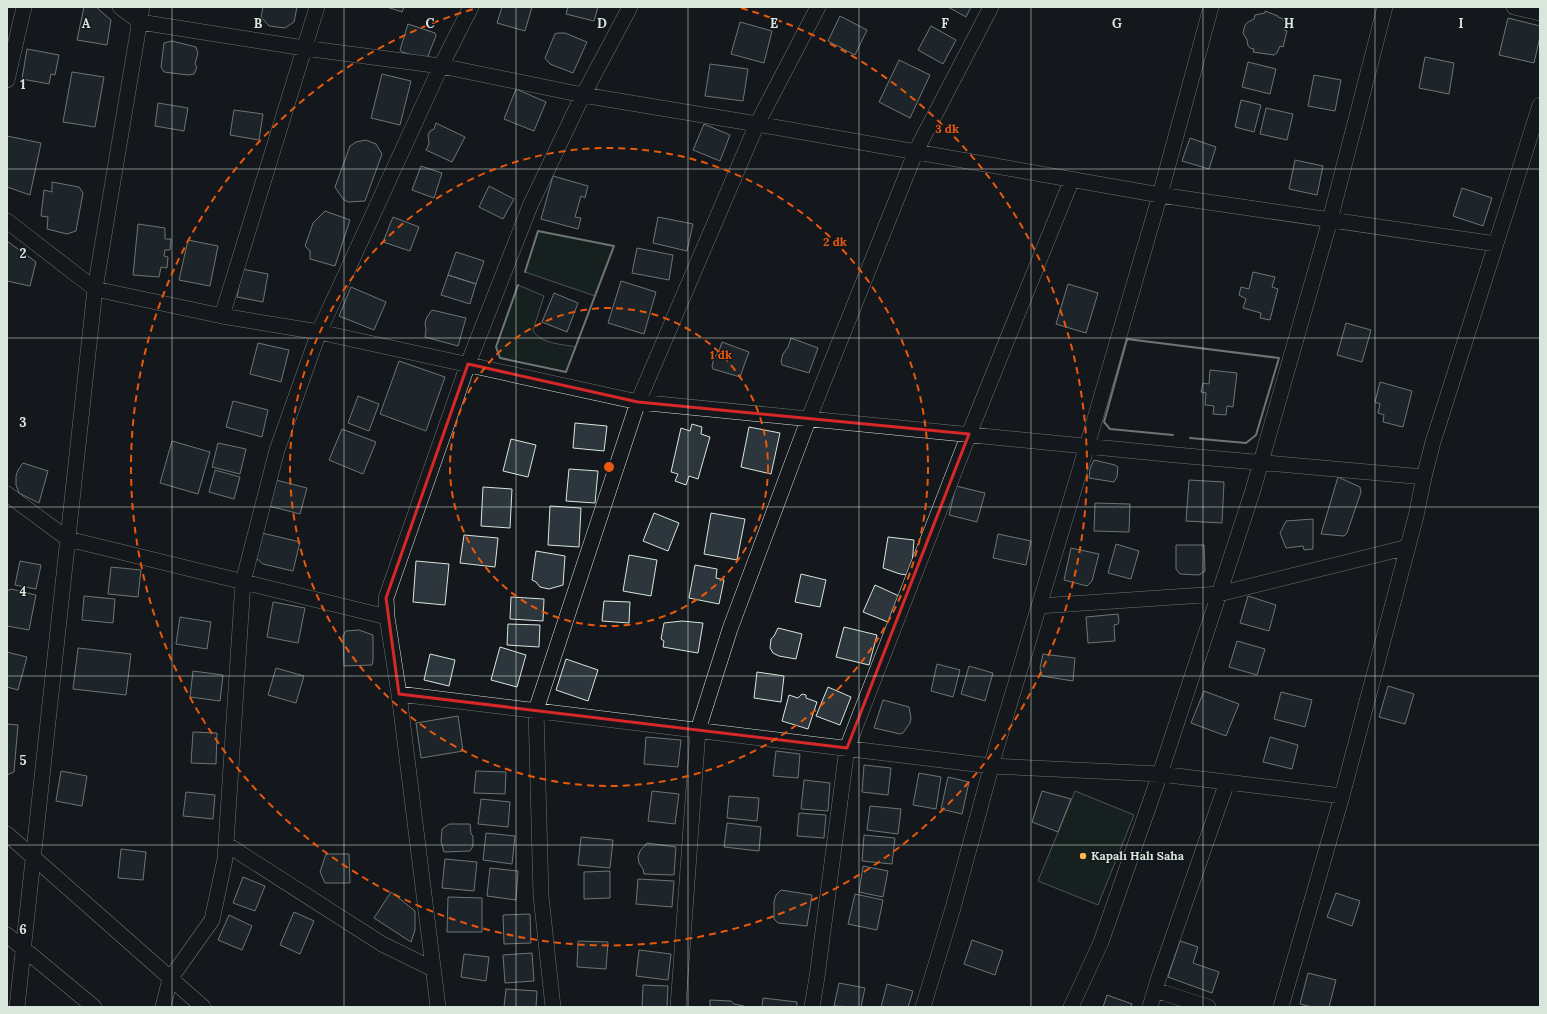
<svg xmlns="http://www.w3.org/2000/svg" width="1547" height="1014" font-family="Lora,serif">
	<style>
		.green { fill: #1a2d24; stroke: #939e99 }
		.building { fill: #2c363c; stroke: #d8e6dc }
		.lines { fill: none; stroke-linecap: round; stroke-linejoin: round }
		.minor-casing { stroke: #d8e6dc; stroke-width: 16 }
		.minor { stroke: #14181c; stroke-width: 15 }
		.wall { stroke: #d8e6dc; stroke-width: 2 }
		.marked { fill: none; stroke: #d62828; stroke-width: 3; stroke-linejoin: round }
		.grid { fill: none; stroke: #d8e6dc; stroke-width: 1; stroke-opacity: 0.55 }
		.ring { fill: none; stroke: #e8590c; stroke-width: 2; stroke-dasharray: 7 5 }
		.poi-dot { fill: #ffb74d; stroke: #14181c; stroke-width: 1.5 }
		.labels { text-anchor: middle; stroke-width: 3; stroke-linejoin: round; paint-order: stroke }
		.poi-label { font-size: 12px; font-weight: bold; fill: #d8e6dc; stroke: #14181c; text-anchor: start }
		.grid-label { font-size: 13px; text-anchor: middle; font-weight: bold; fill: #d8e6dc; stroke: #14181c; stroke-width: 3; stroke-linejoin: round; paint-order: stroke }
		.centre { fill: #e8590c; stroke: #14181c; stroke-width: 2 }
		.ring-label { font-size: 12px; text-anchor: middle; font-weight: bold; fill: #e8590c; stroke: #14181c; stroke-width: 3; stroke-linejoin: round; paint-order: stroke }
	</style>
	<rect width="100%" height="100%" fill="#14181c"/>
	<path class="green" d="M 538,231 L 614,246 L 595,296 L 525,272 Z
		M 518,285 L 544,296 L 533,330 C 540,344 562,344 576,347 L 566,372 L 500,358 L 496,347 Z
		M 1075,791 L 1134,815 L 1098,905 L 1038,881 Z"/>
	<path class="building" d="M 84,7 L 96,7 L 111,20 L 107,45 L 77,40 Z
		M 263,7 L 297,7 L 294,22 L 285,28 L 269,26 L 261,17 Z
		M 387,7 L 404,7 L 402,12 Z
		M 502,7 L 532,7 L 525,31 L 497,23 Z
		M 568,7 L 598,7 L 594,21 L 566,14 Z
		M 948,7 L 971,7 L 966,17 Z
		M 1265,11 L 1278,16 L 1278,17 L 1283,19 L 1285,22 L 1284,30 L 1287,31 L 1283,47 L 1280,46 L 1277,53 L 1274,55 L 1253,52 L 1254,49 L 1250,48 L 1248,46 L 1247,40 L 1243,33 L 1245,25 L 1248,22 L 1254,19 L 1255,15 L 1265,13 Z
		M 840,16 L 867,30 L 855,55 L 828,41 Z
		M 1508,18 L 1540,26 L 1540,37 L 1534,63 L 1499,55 Z
		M 740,22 L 772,31 L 764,63 L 731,54 Z
		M 408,24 L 435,33 L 436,36 L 428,56 L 423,58 L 402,52 L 400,50 Z
		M 931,26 L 956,40 L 943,64 L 918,50 Z
		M 558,33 L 565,33 L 587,42 L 573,73 L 550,64 L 545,58 L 555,34 Z
		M 172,41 L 196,47 L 198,53 L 195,64 L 197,67 L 194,74 L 188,75 L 164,72 L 161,67 L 164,43 Z
		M 27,49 L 59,55 L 55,75 L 51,74 L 49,84 L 22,79 Z
		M 1425,57 L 1454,63 L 1449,94 L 1419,88 Z
		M 899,60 L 930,75 L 910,118 L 879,102 Z
		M 1248,62 L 1276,69 L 1270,94 L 1242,87 Z
		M 710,64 L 748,69 L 743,101 L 705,96 Z
		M 72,72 L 104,77 L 95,127 L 63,122 Z
		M 382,74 L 411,81 L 400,125 L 371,118 Z
		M 1314,75 L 1341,80 L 1335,111 L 1308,106 Z
		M 516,89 L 546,102 L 534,131 L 504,119 Z
		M 1241,100 L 1261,105 L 1254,132 L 1235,127 Z
		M 158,103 L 188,108 L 184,131 L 155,126 Z
		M 1266,108 L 1293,114 L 1287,140 L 1260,134 Z
		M 234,110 L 263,114 L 259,140 L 230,135 Z
		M 436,123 L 465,137 L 452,162 L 426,150 L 429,144 L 428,135 L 430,131 L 434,129 Z
		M 704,124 L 730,135 L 720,161 L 693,150 Z
		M 7,136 L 41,143 L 30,195 L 7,187 Z
		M 1190,138 L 1216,147 L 1209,169 L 1182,161 Z
		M 366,140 L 376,144 L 382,154 L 365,201 L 348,202 L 343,199 L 335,187 L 350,146 L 356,142 Z
		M 1295,160 L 1323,166 L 1317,195 L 1289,189 Z
		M 421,166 L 442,173 L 434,198 L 412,190 Z
		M 553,176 L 588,186 L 585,198 L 581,196 L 575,217 L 581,218 L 578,229 L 541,219 Z
		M 52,182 L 79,187 L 83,193 L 76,231 L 67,234 L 47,229 L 48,217 L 41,216 L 44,190 L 52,192 Z
		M 489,186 L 514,199 L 503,219 L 479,207 Z
		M 1462,188 L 1492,198 L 1483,226 L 1453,216 Z
		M 325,211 L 350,220 L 335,266 L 310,259 L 310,251 L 305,246 L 313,223 Z
		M 393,217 L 419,227 L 410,251 L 383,242 Z
		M 658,217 L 693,224 L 687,251 L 653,243 Z
		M 138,224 L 165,228 L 165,239 L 171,239 L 170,250 L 165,250 L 164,256 L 168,257 L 167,268 L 161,267 L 159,277 L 133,275 Z
		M 188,240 L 218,246 L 210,286 L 179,280 Z
		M 7,241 L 36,262 L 30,286 L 7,281 Z
		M 637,248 L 673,255 L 669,280 L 632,273 Z
		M 456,252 L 484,261 L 476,284 L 448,275 Z
		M 242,269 L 268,274 L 263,302 L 237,297 Z
		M 1253,272 L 1275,277 L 1272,287 L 1278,289 L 1270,320 L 1260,318 L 1261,313 L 1243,308 L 1246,299 L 1239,295 L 1241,287 L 1249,289 Z
		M 448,275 L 476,284 L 470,304 L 441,295 Z
		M 621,281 L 656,292 L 644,334 L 608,323 Z
		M 1068,284 L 1098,293 L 1086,333 L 1056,324 Z
		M 351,287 L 386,302 L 374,330 L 339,316 Z
		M 554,293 L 578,303 L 567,332 L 542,322 Z
		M 432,310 L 466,318 L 458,346 L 425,337 L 426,330 L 425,323 L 427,317 Z
		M 1346,323 L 1371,330 L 1362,362 L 1337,355 Z
		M 791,338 L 818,348 L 809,373 L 782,365 L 781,361 L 783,354 L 788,347 Z
		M 722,342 L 749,352 L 740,377 L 713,369 L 712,366 L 714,358 L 719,351 Z
		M 258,343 L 289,350 L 281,382 L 250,374 Z
		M 399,361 L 445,377 L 426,431 L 380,414 Z
		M 1210,370 L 1237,373 L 1233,407 L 1227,406 L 1226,415 L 1213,414 L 1214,406 L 1205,405 L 1206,393 L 1201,392 L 1203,383 L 1209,384 Z
		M 1380,382 L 1412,391 L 1403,427 L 1383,422 L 1384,415 L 1378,413 L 1380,404 L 1375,402 Z
		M 358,396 L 379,404 L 369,431 L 348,423 Z
		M 233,401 L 268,410 L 262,437 L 226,427 Z
		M 575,423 L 607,426 L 604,451 L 573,448 Z
		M 692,424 L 702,427 L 701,434 L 710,437 L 698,479 L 689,476 L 686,485 L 675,481 L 678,474 L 671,472 L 681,428 L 690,431 Z
		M 749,427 L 780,433 L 771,474 L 741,467 Z
		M 342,429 L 376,442 L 363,474 L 329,460 Z
		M 511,439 L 536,445 L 528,477 L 503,471 Z
		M 172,441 L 210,452 L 198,494 L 160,483 Z
		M 218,443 L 246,449 L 240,474 L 212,467 Z
		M 1094,460 L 1115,465 L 1118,467 L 1117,477 L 1114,482 L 1089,478 L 1090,469 Z
		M 23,463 L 48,471 L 39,503 L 19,493 L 16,485 L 16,476 L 18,470 Z
		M 569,469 L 598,471 L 595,503 L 566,501 Z
		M 215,470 L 240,477 L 234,499 L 209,492 Z
		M 1338,477 L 1360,487 L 1361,492 L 1347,533 L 1344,536 L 1321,534 Z
		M 276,480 L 307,488 L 300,514 L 269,506 Z
		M 1189,480 L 1224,482 L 1222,523 L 1186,521 Z
		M 956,486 L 985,493 L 977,522 L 949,515 Z
		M 483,487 L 512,489 L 510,528 L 481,526 Z
		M 1095,503 L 1130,504 L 1129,532 L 1094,531 Z
		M 550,506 L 581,508 L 579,547 L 548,545 Z
		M 654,513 L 679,523 L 668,551 L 643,541 Z
		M 711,513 L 745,519 L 737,560 L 704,554 Z
		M 1313,519 L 1313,549 L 1304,550 L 1303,546 L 1286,548 L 1280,533 L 1286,521 Z
		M 262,533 L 300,542 L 293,571 L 263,564 L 256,558 Z
		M 998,534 L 1031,541 L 1026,565 L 993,558 Z
		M 464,535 L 498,538 L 495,567 L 460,563 Z
		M 888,537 L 914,540 L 912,565 L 907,575 L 900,574 L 883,568 Z
		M 1116,544 L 1139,551 L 1131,579 L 1108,573 Z
		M 1176,545 L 1204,545 L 1205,571 L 1199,575 L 1180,574 L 1176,569 Z
		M 1071,548 L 1099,554 L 1092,581 L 1087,586 L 1064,580 Z
		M 536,551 L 565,556 L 563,585 L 549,589 L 540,587 L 536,582 L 532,580 Z
		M 629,555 L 657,560 L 651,596 L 623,591 Z
		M 20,561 L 41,565 L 36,589 L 15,585 Z
		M 416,561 L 449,564 L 445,605 L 413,602 Z
		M 695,565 L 717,569 L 716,578 L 724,580 L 719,604 L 689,598 Z
		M 111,567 L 141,570 L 138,597 L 108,594 Z
		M 801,574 L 826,580 L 820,607 L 795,602 Z
		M 875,585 L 899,596 L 888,622 L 863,612 Z
		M 11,589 L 36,595 L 29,630 L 7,626 L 7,591 Z
		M 84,596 L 115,599 L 113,623 L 82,620 Z
		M 1248,596 L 1276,605 L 1269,631 L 1240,623 Z
		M 511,597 L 544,599 L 543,621 L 510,619 Z
		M 604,601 L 630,602 L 629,623 L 602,621 Z
		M 273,602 L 305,608 L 298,643 L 267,637 Z
		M 1118,614 L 1119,621 L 1118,624 L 1114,625 L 1115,641 L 1088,643 L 1086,617 Z
		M 180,617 L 211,622 L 207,649 L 176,644 Z
		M 682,621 L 703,623 L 698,653 L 663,647 L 664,641 L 661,639 L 664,623 Z
		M 508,624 L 540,625 L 539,647 L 507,645 Z
		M 844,627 L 877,635 L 869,665 L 836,657 Z
		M 778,628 L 802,634 L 796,659 L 779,656 L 773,653 L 770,648 L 771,639 L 774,636 Z
		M 359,630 L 373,635 L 373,661 L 372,665 L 344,666 L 343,636 L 346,631 Z
		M 1237,641 L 1265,649 L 1257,675 L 1229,667 Z
		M 500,647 L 526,655 L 517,687 L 491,680 Z
		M 78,648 L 131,654 L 126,695 L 73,689 Z
		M 7,652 L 27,657 L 18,690 L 7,687 Z
		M 430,654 L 455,660 L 449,686 L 424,680 Z
		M 1043,654 L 1075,658 L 1073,681 L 1042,676 L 1040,668 Z
		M 566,659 L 598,670 L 588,701 L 556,690 Z
		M 937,664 L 960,670 L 953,697 L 931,691 Z
		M 969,666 L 993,673 L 985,701 L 961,694 Z
		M 276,668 L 304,676 L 296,703 L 268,695 Z
		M 193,671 L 223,675 L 220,701 L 190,697 Z
		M 757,672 L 784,676 L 781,702 L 754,698 Z
		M 1388,686 L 1414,694 L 1405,724 L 1379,717 Z
		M 828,687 L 851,697 L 840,725 L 816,716 Z
		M 1204,691 L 1239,704 L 1226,736 L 1191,723 Z
		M 1281,692 L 1312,700 L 1305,727 L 1274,719 Z
		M 802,694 L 806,695 L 806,698 L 817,702 L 808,729 L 782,721 L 789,695 L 798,698 Z
		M 883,700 L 909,707 L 911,718 L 910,723 L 903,733 L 900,734 L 874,728 Z
		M 458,716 L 463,751 L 421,758 L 416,723 Z
		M 7,724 L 18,725 L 14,772 L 7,775 Z
		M 193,732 L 217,733 L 216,764 L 191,763 Z
		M 646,737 L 681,740 L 678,767 L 644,764 Z
		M 1270,737 L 1298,745 L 1292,769 L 1263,762 Z
		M 776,751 L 800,754 L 798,778 L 773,776 Z
		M 864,765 L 891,768 L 888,795 L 862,792 Z
		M 61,771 L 87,776 L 82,806 L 56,801 Z
		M 476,771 L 506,772 L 505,794 L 474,793 Z
		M 919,773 L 941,777 L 936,809 L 913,805 Z
		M 948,777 L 969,782 L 962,814 L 941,809 Z
		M 804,780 L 830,783 L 828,811 L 801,809 Z
		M 652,791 L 679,794 L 675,824 L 648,821 Z
		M 1042,791 L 1071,799 L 1058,832 L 1032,822 Z
		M 186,792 L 215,795 L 213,819 L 183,816 Z
		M 729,796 L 759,798 L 757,821 L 727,818 Z
		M 481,799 L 510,802 L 508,827 L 478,824 Z
		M 870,806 L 901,809 L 898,834 L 867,830 Z
		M 799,813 L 826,815 L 824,838 L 797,836 Z
		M 727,823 L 761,827 L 759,851 L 724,847 Z
		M 449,824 L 470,824 L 471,834 L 473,836 L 473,846 L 470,851 L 444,852 L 441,841 L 442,829 Z
		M 486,833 L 515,836 L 512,864 L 483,860 Z
		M 864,835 L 895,838 L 892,864 L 862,861 Z
		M 581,837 L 613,840 L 610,868 L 578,865 Z
		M 647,843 L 676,847 L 674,875 L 644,874 L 643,869 L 639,863 L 638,857 L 640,851 Z
		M 121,849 L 146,852 L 143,880 L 118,878 Z
		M 326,854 L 349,854 L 350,883 L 325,883 L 320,872 Z
		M 445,859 L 477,862 L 474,891 L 442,888 Z
		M 863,866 L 888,871 L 883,897 L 859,892 Z
		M 490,868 L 518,871 L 516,900 L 487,896 Z
		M 610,871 L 610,898 L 584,899 L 584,872 Z
		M 243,877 L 265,886 L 255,911 L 233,903 Z
		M 638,879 L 674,881 L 672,907 L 636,904 Z
		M 781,890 L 812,895 L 807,926 L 778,923 L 774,919 L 774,902 L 776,895 Z
		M 391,892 L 415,911 L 415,930 L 411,942 L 374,918 Z
		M 1336,893 L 1360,901 L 1352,926 L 1327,917 Z
		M 855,894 L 883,900 L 877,930 L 848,924 Z
		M 448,897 L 482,898 L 482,932 L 447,932 Z
		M 294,912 L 314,921 L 300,954 L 280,945 Z
		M 530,914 L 531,943 L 504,944 L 503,915 Z
		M 229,915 L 252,926 L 242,950 L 218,940 Z
		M 972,940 L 1003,951 L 995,975 L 964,964 Z
		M 578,941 L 608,942 L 606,969 L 577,967 Z
		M 1180,941 L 1198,947 L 1193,963 L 1219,972 L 1212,993 L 1168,977 Z
		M 639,950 L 671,954 L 668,980 L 636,976 Z
		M 532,953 L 534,981 L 505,983 L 503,955 Z
		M 464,954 L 489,957 L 486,981 L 461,977 Z
		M 1308,973 L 1336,980 L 1329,1007 L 1312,1007 L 1300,1004 Z
		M 839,983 L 865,988 L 861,1007 L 834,1006 Z
		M 887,984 L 913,991 L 908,1007 L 881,1007 Z
		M 643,985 L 668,986 L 667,1007 L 642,1007 Z
		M 506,989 L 537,991 L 536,1007 L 504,1007 Z
		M 1107,995 L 1132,1004 L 1131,1007 L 1103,1007 Z
		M 763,998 L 797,1002 L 797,1007 L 762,1007 Z
		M 710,1000 L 731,1001 L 734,1004 L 744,1006 L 744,1007 L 710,1007 Z"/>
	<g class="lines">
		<g class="minor-casing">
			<path id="minor" d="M 120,7 L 140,22 L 304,48 L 441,66 L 583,95 L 757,124 L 1160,195 L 1496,244
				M 1514,7 L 1540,13
				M 7,80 L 24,7
				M 7,221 L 95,289 L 222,316 L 319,332 L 638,402 L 1176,455 L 1424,477
				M 222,316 L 317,7
				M 7,494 L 68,539 L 387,617
				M 1039,606 L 1219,594 L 1408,547
				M 399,694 L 991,766 L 1160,774 L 1342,796
				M 7,834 L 203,1007
				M 226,844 L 382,944 L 433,969
				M 7,935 L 94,1007
				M 1155,990 L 1208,1007
				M 17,1007 L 95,289 L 142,7
				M 163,1007 L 170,979 L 212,920 L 225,859 L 243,582 L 277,450 L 319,332 L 441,66 L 471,7
				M 438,1007 L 399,694 L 387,617 L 386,598 L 468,364 L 530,206 L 579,103 L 630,7
				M 553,1007 L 541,896 L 536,710 L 638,402 L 757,124 L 818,7
				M 678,1007 L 698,730 L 730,629 L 809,418 L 916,151 L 991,7
				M 812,1007 L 817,977 L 847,748 L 969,434 L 1072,179
				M 923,1007 L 953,908 L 996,749 L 1087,446 L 1160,195 L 1211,7
				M 1071,1007 L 1101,942 L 1160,774 L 1253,490 L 1330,220 L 1385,7
				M 1150,1007 L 1158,980 L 1227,782
				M 1281,1007 L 1342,796 L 1416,516 L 1424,477 L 1433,442 L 1540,105"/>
		</g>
		<use href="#minor" class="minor"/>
		<path class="wall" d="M 518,285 L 496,347 L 500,358 L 566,372 L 614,246 L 538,231 L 525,272
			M 1173,435 L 1110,429 L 1104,422 L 1127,339 L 1279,358 L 1256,435 L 1246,443 L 1190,438"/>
	</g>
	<path d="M0 0H1547V1014H0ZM 468,364 L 638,402 L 969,434 L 847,748 L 399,694 L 386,598 Z" fill="#14181c" fill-opacity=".55" fill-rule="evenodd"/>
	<path class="marked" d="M 468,364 L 638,402 L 969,434 L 847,748 L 399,694 L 386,598 Z"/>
	<path class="grid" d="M 172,7 L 172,1007M 344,7 L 344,1007M 516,7 L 516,1007M 688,7 L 688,1007M 859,7 L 859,1007M 1031,7 L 1031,1007M 1203,7 L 1203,1007M 1375,7 L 1375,1007M 7,169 L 1540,169M 7,338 L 1540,338M 7,507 L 1540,507M 7,676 L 1540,676M 7,845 L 1540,845"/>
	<g class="ring">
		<circle cx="609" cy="467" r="159"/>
		<circle cx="609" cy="467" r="319"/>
		<path d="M741 8A478 478 0 1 1 477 8"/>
	</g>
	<circle class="poi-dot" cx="1083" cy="856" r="4"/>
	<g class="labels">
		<g class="poi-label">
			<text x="1091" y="860">Kapalı Halı Saha</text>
		</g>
	</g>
	<g class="grid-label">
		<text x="86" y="28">A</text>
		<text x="258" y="28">B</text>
		<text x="430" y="28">C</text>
		<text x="602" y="28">D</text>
		<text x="774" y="28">E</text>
		<text x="945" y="28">F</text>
		<text x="1117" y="28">G</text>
		<text x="1289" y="28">H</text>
		<text x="1461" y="28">I</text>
		<text x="23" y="89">1</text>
		<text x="23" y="258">2</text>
		<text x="23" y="427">3</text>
		<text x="23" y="596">4</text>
		<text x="23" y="765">5</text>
		<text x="23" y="934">6</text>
	</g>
	<circle cx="609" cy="467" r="6" class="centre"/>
	<g class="ring-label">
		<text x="947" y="133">3 dk</text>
		<text x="835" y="246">2 dk</text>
		<text x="721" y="359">1 dk</text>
	</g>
	<rect width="1547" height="1014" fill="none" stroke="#d8e6dc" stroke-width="16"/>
</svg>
